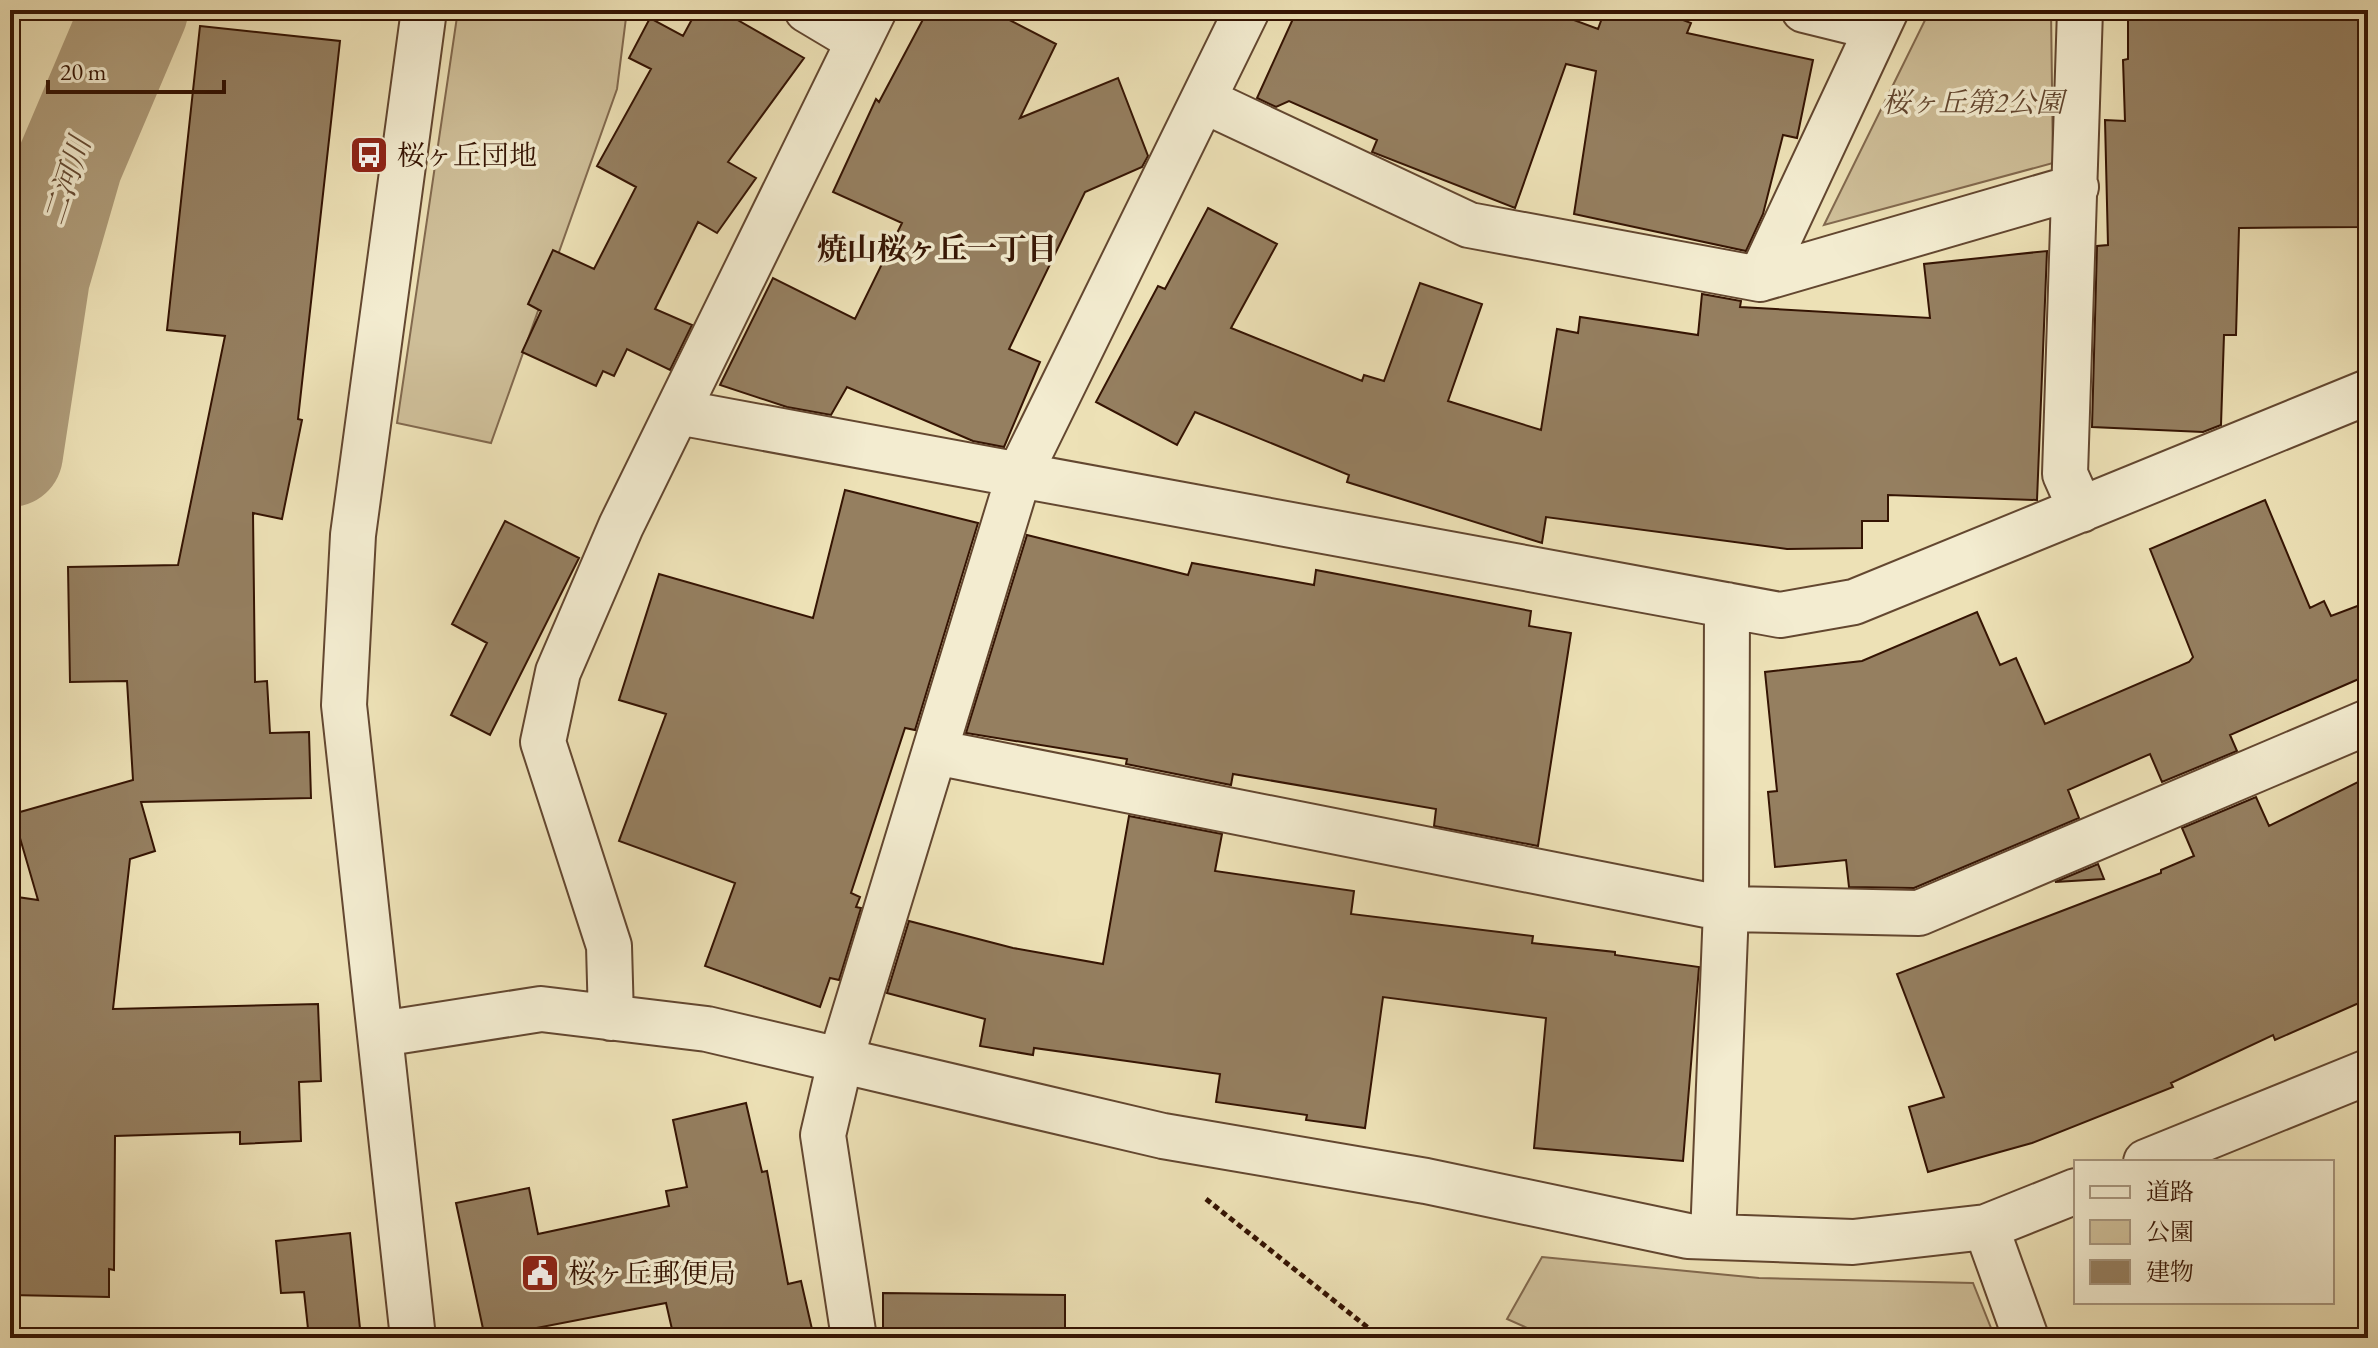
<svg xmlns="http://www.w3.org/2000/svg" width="2378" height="1348" font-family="'EB Garamond','Noto Serif JP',serif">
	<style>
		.green { fill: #cebe98; stroke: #82694e; stroke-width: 2 }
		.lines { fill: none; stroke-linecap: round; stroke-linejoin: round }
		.river { stroke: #ae9b79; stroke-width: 106 }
		.building { fill: #957f60; stroke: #351403; stroke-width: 2 }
		.minor-casing { stroke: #634730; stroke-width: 48 }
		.path { stroke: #351403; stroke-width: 5; stroke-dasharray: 6 4; stroke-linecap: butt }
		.minor { stroke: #f3ecd0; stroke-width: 44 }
		.labels { text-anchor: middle; stroke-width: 7; stroke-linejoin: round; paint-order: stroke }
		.park-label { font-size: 28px; font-style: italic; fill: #634730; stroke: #f3ecd0 }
		.poi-label { font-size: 28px; fill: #351403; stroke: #f3ecd0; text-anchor: start }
		.water-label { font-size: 30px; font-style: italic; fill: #654a32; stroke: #f3ecd0 }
		.neighbourhood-label { font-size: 30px; font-weight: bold; fill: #351403; stroke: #f3ecd0 }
	</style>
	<rect width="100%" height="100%" fill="#ede1b6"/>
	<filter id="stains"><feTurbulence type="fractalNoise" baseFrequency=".0025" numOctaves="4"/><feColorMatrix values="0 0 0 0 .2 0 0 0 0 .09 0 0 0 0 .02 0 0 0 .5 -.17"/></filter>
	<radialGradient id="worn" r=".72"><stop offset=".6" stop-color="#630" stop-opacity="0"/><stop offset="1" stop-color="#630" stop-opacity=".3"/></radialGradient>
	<path class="green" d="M 458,10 L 627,10 L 617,89 L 491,443 L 397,423 Z
		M 1930,10 L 2051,10 L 2053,163 L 1824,225 Z
		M 1542,1257 L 1759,1278 L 1973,1283 L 1995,1338 L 1550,1338 L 1507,1319 Z"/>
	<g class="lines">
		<path class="river" d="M 10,454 L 37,277 L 70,163 L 135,10"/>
	</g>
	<path class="building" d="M 697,10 L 720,10 L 804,58 L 728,162 L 756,178 L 717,233 L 698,222 L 655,309 L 692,325 L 670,370 L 627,349 L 614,376 L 603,371 L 596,386 L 522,352 L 541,311 L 528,304 L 553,250 L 594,269 L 636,187 L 597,166 L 651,69 L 629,58 L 650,18 L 683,36 Z
		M 928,10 L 990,10 L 1056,44 L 1020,118 L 1118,78 L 1148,156 L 1142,167 L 1085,192 L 1009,349 L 1040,362 L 1004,447 L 973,441 L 847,387 L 831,415 L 787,407 L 720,385 L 773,278 L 855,319 L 902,223 L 833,192 L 876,99 L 879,102 Z
		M 1297,10 L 1547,10 L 1598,29 L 1605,10 L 1657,10 L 1691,23 L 1687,33 L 1813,60 L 1797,138 L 1783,135 L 1763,214 L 1746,251 L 1574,214 L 1596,71 L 1566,64 L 1515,208 L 1372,152 L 1377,140 L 1289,101 L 1276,107 L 1257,98 Z
		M 2128,10 L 2368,10 L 2363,227 L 2239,228 L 2236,335 L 2224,335 L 2221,425 L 2203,432 L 2092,427 L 2097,246 L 2108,245 L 2105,120 L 2125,121 L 2123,60 L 2128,59 Z
		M 200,26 L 340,41 L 298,419 L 302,420 L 282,519 L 253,513 L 255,682 L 267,681 L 270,733 L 309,732 L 311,798 L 141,802 L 155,851 L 130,859 L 113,1009 L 318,1004 L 321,1081 L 299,1082 L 301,1141 L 240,1144 L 240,1132 L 115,1136 L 114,1270 L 109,1269 L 109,1297 L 10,1295 L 10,896 L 38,900 L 13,814 L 133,780 L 127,681 L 70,682 L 68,567 L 178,565 L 225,336 L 167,330 Z
		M 1208,208 L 1277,244 L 1231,328 L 1362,381 L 1364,375 L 1384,381 L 1420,283 L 1482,304 L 1448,401 L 1541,430 L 1557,329 L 1578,333 L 1580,317 L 1698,335 L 1702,294 L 1741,301 L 1740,307 L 1930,318 L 1924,264 L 2047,251 L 2037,500 L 1888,495 L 1888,521 L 1862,521 L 1862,548 L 1787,549 L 1546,517 L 1542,543 L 1347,482 L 1349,475 L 1195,412 L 1177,445 L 1096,402 L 1158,286 L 1165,289 Z
		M 845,490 L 978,523 L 915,730 L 905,728 L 851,893 L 860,897 L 856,907 L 861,908 L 839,980 L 830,978 L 820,1007 L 705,966 L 735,883 L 619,841 L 666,714 L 619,700 L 659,574 L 813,618 Z
		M 2265,500 L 2310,608 L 2324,601 L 2331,616 L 2368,602 L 2368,675 L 2230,735 L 2237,751 L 2162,782 L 2150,754 L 2068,790 L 2079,818 L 1914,888 L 1849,887 L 1846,860 L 1775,867 L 1768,792 L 1777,791 L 1765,672 L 1862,661 L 1977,612 L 2000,665 L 2016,658 L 2045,724 L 2189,662 L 2193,657 L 2150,549 Z
		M 505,521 L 579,558 L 490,735 L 451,715 L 487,643 L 452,624 Z
		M 1027,535 L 1188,575 L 1192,563 L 1314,585 L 1316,570 L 1531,611 L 1529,626 L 1571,633 L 1538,846 L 1434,826 L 1436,809 L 1233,774 L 1231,785 L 1126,764 L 1127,759 L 966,733 Z
		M 2368,777 L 2368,999 L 2275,1040 L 2273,1035 L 2171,1083 L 2173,1087 L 2032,1143 L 1928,1172 L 1909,1107 L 1944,1097 L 1897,974 L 2161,873 L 2161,870 L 2194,856 L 2182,828 L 2256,797 L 2269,826 Z
		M 1129,816 L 1222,834 L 1215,871 L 1354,891 L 1351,914 L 1533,936 L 1532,943 L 1615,952 L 1615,955 L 1699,967 L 1683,1161 L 1534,1148 L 1546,1018 L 1383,997 L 1365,1128 L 1306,1120 L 1307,1115 L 1216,1102 L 1220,1074 L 1034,1048 L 1033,1055 L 980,1046 L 985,1019 L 887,993 L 909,921 L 1013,948 L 1103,964 Z
		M 2098,864 L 2104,879 L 2055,882 Z
		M 746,1103 L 762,1172 L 767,1171 L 788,1284 L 801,1281 L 814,1338 L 674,1338 L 666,1303 L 485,1338 L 456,1203 L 529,1188 L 538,1234 L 669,1206 L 666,1191 L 687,1187 L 673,1120 Z
		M 350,1233 L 361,1338 L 309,1338 L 304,1292 L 281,1293 L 276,1241 Z
		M 883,1293 L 1065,1295 L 1065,1338 L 883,1338 Z"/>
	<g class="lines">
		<g class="minor-casing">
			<path id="minor" d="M 807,10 L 859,41
				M 1804,10 L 1877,28
				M 2080,10 L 2065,474 L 2081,510
				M 1203,100 L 1469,225 L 1760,279 L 2076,187
				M 1760,279 L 1886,10
				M 678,412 L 1780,615 L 1854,602 L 2368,392
				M 935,752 L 1726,909 L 1919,913 L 2368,722
				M 611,1018 L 609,946 L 543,742 L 558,672 L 621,526 L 874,10
				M 381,1034 L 541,1009 L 707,1029 L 1163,1136 L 1426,1181 L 1688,1236 L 1853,1242 L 1986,1227 L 2076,1191
				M 2146,1162 L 2368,1072
				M 1986,1227 L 2026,1338
				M 1713,1237 L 1726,909 L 1727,605
				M 413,1338 L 344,705 L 353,535 L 424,10
				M 854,1338 L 823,1135 L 841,1058 L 1019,475 L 1247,10"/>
		</g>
		<path class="path" d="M 1206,1199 L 1381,1338"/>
		<use href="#minor" class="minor"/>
	</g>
	<defs>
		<g id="bus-square" transform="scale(2)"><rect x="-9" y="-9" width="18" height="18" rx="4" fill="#8f2418" stroke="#f3ecd0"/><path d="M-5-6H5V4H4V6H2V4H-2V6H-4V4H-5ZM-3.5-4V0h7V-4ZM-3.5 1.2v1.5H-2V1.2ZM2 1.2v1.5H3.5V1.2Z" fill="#fff"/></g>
		<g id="civic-square" transform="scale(2)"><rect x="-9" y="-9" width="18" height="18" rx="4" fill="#8f2418" stroke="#f3ecd0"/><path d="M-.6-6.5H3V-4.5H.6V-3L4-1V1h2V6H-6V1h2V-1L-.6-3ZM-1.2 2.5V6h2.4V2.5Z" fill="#fff"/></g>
	</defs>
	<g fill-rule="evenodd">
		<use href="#bus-square" x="369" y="155"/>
		<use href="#civic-square" x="540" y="1273"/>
	</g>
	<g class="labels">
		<g class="park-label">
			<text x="1973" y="112">桜ヶ丘第2公園</text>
		</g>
		<g class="poi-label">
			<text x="397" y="165">桜ヶ丘団地</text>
			<text x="568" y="1283">桜ヶ丘郵便局</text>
		</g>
		<g class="water-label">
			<text transform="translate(67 181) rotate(-72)" y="10">二河川</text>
		</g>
		<g class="neighbourhood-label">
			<text x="937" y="259">焼山桜ヶ丘一丁目</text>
		</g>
	</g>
	<rect width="2378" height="1348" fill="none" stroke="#ede1b6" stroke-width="40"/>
	<rect x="12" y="12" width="2354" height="1324" fill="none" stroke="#351403" stroke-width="4"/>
	<rect x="20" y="20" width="2338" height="1308" fill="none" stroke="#351403" stroke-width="2"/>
	<rect x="2074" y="1160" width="260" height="144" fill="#f3ecd0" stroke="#a7967e" stroke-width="2"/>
	<rect x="2090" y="1186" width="40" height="12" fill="#f3ecd0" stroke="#a7967e" stroke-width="2"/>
	<text x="2146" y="1200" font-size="24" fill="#351403">道路</text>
	<rect x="2090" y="1220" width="40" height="24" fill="#cebe98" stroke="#a7967e" stroke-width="2"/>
	<text x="2146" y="1240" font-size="24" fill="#351403">公園</text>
	<rect x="2090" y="1260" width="40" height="24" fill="#957f60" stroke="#a7967e" stroke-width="2"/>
	<text x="2146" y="1280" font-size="24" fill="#351403">建物</text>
	<path d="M48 80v12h176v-12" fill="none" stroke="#351403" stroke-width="4"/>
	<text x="60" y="80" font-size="24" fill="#351403" stroke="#f3ecd0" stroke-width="6" paint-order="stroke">20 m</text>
	<rect width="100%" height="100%" filter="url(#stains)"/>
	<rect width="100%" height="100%" fill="url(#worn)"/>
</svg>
